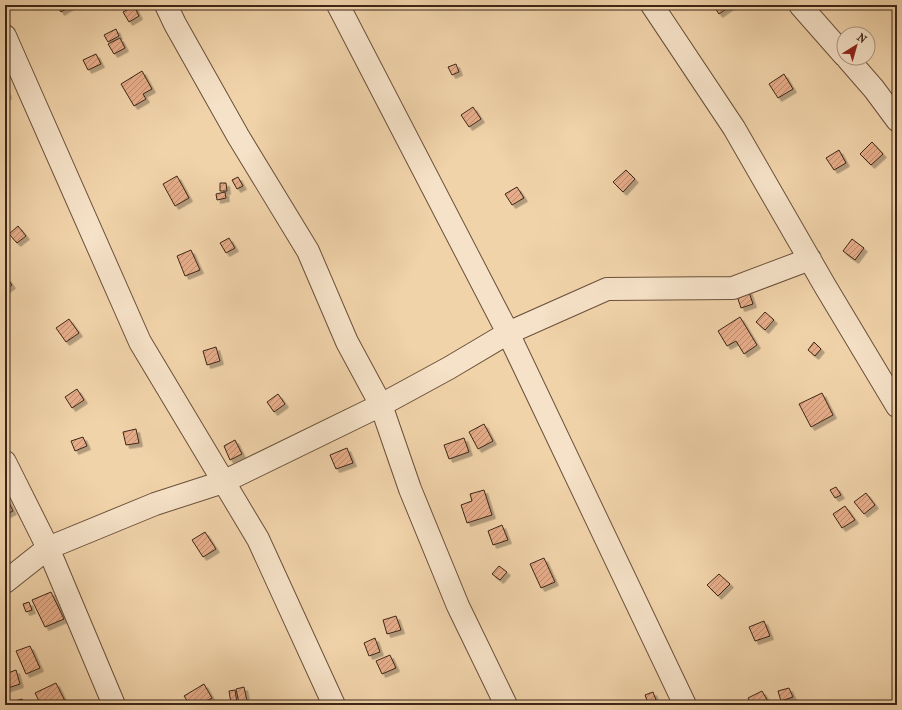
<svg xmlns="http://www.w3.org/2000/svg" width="902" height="710" font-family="'IM FELL French Canon',serif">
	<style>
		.building { fill: url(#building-hatch); stroke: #3d2616; filter: url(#shadow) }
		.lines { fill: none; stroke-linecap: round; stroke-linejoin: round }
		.minor-casing { stroke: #6a513b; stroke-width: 24 }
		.minor { stroke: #f6e2c8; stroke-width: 22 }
	</style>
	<defs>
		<pattern id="building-hatch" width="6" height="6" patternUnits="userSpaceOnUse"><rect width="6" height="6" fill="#e7ad8a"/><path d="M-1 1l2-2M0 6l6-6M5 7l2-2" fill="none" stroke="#bc8d70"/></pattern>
		<filter id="shadow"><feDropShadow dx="3.5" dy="3.5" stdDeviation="0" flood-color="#0004"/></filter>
	</defs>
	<rect width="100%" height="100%" fill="#f1d3aa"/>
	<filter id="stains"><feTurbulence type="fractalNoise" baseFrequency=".005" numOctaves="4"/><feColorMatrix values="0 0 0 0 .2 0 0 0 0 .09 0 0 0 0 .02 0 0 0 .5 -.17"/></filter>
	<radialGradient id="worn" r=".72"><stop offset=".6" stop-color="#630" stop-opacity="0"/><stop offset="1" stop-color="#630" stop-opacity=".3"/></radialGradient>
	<path class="building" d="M 56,5 L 72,5 L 61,12 Z
		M 713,5 L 732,5 L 719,14 Z
		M 134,6 L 139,16 L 129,22 L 123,12 Z
		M 116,29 L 119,36 L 108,42 L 104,35 Z
		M 120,38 L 125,48 L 114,54 L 108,44 Z
		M 96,54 L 101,64 L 88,70 L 83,60 Z
		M 456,64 L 459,72 L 452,75 L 448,67 Z
		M 142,71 L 152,89 L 143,94 L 146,99 L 134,106 L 121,84 Z
		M 784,74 L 793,89 L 778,98 L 769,84 Z
		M 5,87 L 8,95 L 5,97 Z
		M 473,107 L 481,119 L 469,127 L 461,115 Z
		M 872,142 L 883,154 L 871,165 L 860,154 Z
		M 839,150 L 846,163 L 834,170 L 826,158 Z
		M 626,170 L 635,179 L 623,192 L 613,182 Z
		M 177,176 L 189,198 L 175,206 L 163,184 Z
		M 238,177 L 243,186 L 237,189 L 232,180 Z
		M 220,183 L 226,183 L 227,191 L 220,191 Z
		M 517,187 L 524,198 L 512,205 L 505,194 Z
		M 225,192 L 226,198 L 217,200 L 216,194 Z
		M 18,226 L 26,236 L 17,243 L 9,234 Z
		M 229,238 L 235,248 L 226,253 L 220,243 Z
		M 852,239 L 864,248 L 855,260 L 843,251 Z
		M 191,250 L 200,270 L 185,276 L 177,256 Z
		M 5,275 L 12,285 L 5,290 Z
		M 748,289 L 753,304 L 741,308 L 736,293 Z
		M 765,312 L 774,320 L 765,330 L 756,322 Z
		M 740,317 L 757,345 L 744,354 L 736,341 L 727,346 L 718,331 Z
		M 69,319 L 79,333 L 66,342 L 56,328 Z
		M 814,342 L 821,349 L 815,356 L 808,350 Z
		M 216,347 L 220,361 L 207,365 L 203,351 Z
		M 77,389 L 84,400 L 72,408 L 65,397 Z
		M 822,393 L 833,415 L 811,427 L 799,404 Z
		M 278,394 L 285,404 L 274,412 L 267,402 Z
		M 484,424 L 493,441 L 478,449 L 469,432 Z
		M 136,429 L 139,443 L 126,445 L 123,432 Z
		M 83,437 L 87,446 L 75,451 L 71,441 Z
		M 464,438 L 469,452 L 449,459 L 444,445 Z
		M 235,440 L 242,454 L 230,460 L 224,446 Z
		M 347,448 L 353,463 L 336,469 L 330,455 Z
		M 836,487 L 841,495 L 835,498 L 830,490 Z
		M 484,490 L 492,515 L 467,523 L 461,505 L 472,501 L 470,494 Z
		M 866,493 L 875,505 L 864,514 L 854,502 Z
		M 5,497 L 6,497 L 13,511 L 5,515 Z
		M 845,506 L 855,520 L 842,528 L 833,514 Z
		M 502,525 L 508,540 L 493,545 L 488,531 Z
		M 205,532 L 216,549 L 203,557 L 192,540 Z
		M 544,558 L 555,582 L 541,588 L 530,564 Z
		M 499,566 L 507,572 L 500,580 L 492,574 Z
		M 719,574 L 730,584 L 718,596 L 707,585 Z
		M 51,592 L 64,619 L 45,627 L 32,600 Z
		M 29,602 L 32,610 L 26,612 L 23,604 Z
		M 396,616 L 401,630 L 387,634 L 383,620 Z
		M 764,621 L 770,636 L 755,641 L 749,627 Z
		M 375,638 L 380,652 L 369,656 L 364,643 Z
		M 30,646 L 40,668 L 26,674 L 16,651 Z
		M 390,655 L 396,668 L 382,674 L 376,661 Z
		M 16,670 L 20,684 L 5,689 L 5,674 Z
		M 56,683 L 67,705 L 41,705 L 35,693 Z
		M 204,684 L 212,698 L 199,705 L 190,705 L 184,696 Z
		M 244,687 L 247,701 L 239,703 L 236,689 Z
		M 789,688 L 793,697 L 781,701 L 778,691 Z
		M 235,690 L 237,703 L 231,703 L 229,691 Z
		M 762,691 L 770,705 L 752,705 L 748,698 Z
		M 653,692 L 656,700 L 648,703 L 645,695 Z
		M 22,699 L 24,705 L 8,705 L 8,703 Z
		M 173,702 L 173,705 L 163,705 L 163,703 Z"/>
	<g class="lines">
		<g class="minor-casing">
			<path id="minor" d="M 166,5 L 175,24 L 238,136 L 308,251 L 347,342 L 381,405 L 410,489 L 458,606 L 506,705
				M 338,5 L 508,333 L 685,705
				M 652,5 L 734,128 L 825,286 L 897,406
				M 800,5 L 844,55
				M 5,36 L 140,342 L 258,539 L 334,705
				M 847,58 L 874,89 L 897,120
				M 5,462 L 48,548 L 114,705
				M 5,582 L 48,548 L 155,504 L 223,482 L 381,405 L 449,368 L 508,333 L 607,289 L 733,288 L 810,259"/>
		</g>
		<use href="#minor" class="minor"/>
	</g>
	<rect width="902" height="710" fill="none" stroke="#f1d3aa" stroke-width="20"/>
	<rect x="6" y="6" width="890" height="698" fill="none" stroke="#3d2616" stroke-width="2"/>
	<rect x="10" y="10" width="882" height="690" fill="none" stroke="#3d2616"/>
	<g transform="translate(856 46) rotate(37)"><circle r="19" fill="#f6e2c8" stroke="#ac9781"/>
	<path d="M0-3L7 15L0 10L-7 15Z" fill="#8f2418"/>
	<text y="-6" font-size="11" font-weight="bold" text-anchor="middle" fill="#3d2616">N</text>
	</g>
	<rect width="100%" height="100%" filter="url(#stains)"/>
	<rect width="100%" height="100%" fill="url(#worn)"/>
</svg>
